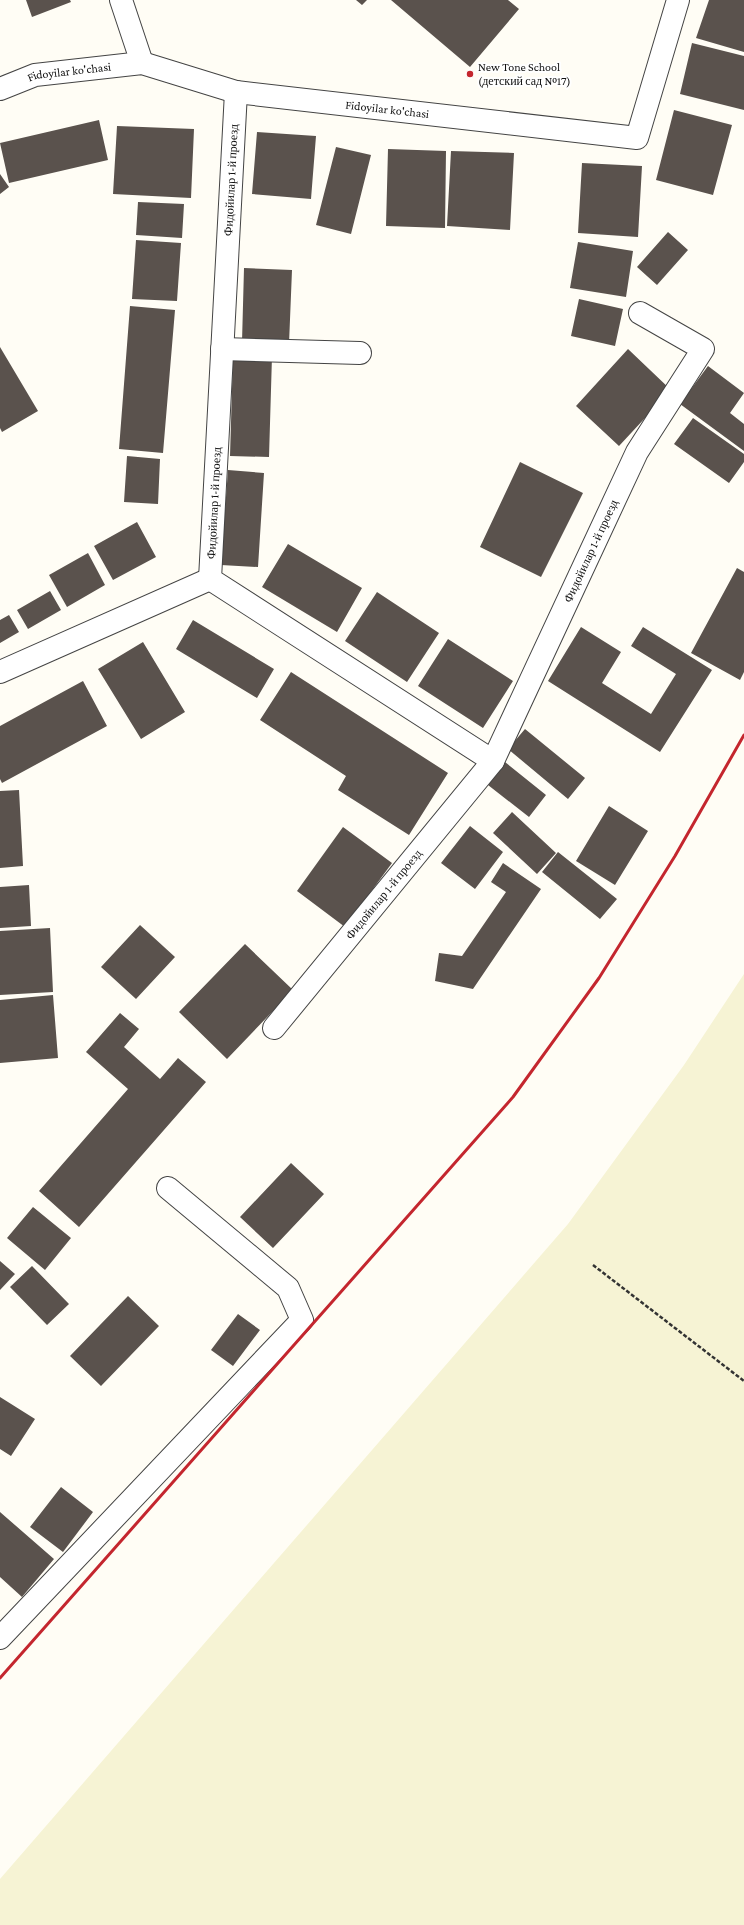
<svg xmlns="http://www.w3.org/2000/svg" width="744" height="1925" font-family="'Crimson Pro',serif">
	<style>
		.farmland { fill: #f6f3d4 }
		.building { fill: #5a524d }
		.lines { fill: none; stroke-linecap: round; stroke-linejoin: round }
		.minor-casing { stroke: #444; stroke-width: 24 }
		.path { stroke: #333; stroke-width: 2.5; stroke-dasharray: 4 2; stroke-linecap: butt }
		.minor { stroke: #fff; stroke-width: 22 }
		.rail { stroke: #c4262e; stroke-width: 3 }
		.poi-dot { fill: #c4262e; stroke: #fff; stroke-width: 1.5 }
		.labels { text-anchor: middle; stroke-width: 4; stroke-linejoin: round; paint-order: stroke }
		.poi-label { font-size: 12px; fill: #111; stroke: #fff; text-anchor: start }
		.street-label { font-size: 12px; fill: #111; stroke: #fff }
	</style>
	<rect width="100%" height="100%" fill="#fffdf5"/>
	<path class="farmland" d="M 744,974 L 744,1925 L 0,1925 L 0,1879 L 568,1224 L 684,1065 Z"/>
	<path class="building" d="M 26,0 L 70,0 L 71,2 L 32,17 Z
		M 356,0 L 367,0 L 362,5 Z
		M 391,0 L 508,0 L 519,9 L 470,67 Z
		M 709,0 L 744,0 L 744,52 L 696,38 Z
		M 692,43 L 744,56 L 744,110 L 680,94 Z
		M 674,110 L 732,125 L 713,195 L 656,180 Z
		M 99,120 L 108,160 L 9,183 L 0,143 Z
		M 117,126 L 194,129 L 191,198 L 113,194 Z
		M 257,132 L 316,136 L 311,199 L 252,194 Z
		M 336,147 L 371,155 L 351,234 L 316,225 Z
		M 388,149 L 446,151 L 445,228 L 386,226 Z
		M 451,151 L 514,153 L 510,230 L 447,226 Z
		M 582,163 L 642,166 L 638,237 L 578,233 Z
		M 0,174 L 9,187 L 0,194 Z
		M 138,202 L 184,204 L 182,238 L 136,235 Z
		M 668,232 L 688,250 L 657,285 L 637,267 Z
		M 136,240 L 181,243 L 177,301 L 132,299 Z
		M 578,242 L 633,251 L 626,297 L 570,288 Z
		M 244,268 L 292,270 L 289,344 L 242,342 Z
		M 579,299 L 623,309 L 615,346 L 571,336 Z
		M 130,306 L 175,310 L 163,453 L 119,449 Z
		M 0,347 L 38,411 L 2,432 L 0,428 Z
		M 628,349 L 671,390 L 619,446 L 576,406 Z
		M 233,355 L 272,356 L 269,457 L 230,456 Z
		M 708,366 L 744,393 L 730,413 L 744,424 L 744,451 L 680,404 Z
		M 693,418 L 744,454 L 744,462 L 729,483 L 674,444 Z
		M 127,456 L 160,459 L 158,504 L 124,502 Z
		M 520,462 L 583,493 L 541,577 L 480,547 Z
		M 228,470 L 264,473 L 258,567 L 221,565 Z
		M 137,522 L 156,557 L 113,580 L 94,546 Z
		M 288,544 L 362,588 L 337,632 L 262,587 Z
		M 88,553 L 105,585 L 67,607 L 49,575 Z
		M 737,568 L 744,572 L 744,672 L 740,680 L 691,653 Z
		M 50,591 L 61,610 L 28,629 L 17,610 Z
		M 377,592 L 439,633 L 407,682 L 345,641 Z
		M 9,615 L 19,632 L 0,643 L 0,620 Z
		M 193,620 L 274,669 L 257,698 L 176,649 Z
		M 581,627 L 621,652 L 602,683 L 651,714 L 676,674 L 631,646 L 643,627 L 712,670 L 660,752 L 548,681 Z
		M 448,639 L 513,681 L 483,728 L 418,686 Z
		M 143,642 L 185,712 L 141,739 L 98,669 Z
		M 291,672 L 448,773 L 409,835 L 338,790 L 346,776 L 260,720 Z
		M 83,681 L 107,726 L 2,783 L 0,779 L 0,726 Z
		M 525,729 L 585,778 L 568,799 L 508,749 Z
		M 505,762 L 546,795 L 529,817 L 488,785 Z
		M 19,790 L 23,866 L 0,868 L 0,791 Z
		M 609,806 L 648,831 L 615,885 L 576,861 Z
		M 512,812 L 556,853 L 537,874 L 493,833 Z
		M 470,826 L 503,852 L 475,889 L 441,863 Z
		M 343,827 L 392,863 L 345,927 L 297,891 Z
		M 558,852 L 617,899 L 600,919 L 542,872 Z
		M 503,863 L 541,889 L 473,989 L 435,981 L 439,953 L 462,956 L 506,892 L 491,882 Z
		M 29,885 L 31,926 L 0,928 L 0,887 Z
		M 140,925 L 175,957 L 136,999 L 101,967 Z
		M 50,928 L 53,992 L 0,995 L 0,931 Z
		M 245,944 L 293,990 L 227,1059 L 179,1012 Z
		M 53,995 L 58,1058 L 0,1063 L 0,1000 Z
		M 120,1013 L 139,1029 L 124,1047 L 160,1079 L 178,1058 L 206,1082 L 79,1227 L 39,1191 L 128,1089 L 86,1052 Z
		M 291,1163 L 324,1194 L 273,1248 L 240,1217 Z
		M 33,1207 L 71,1238 L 45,1270 L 7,1238 Z
		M 0,1261 L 15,1274 L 0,1290 Z
		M 32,1266 L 69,1304 L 47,1325 L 10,1287 Z
		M 128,1296 L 159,1326 L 101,1386 L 70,1356 Z
		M 238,1314 L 260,1330 L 233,1366 L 211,1350 Z
		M 0,1397 L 35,1419 L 11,1456 L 0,1449 Z
		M 61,1487 L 93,1512 L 63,1552 L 30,1527 Z
		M 0,1512 L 54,1559 L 22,1597 L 0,1577 Z"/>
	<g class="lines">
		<g class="minor-casing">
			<g id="minor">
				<path d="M 121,0 L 142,63"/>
				<path id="s1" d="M 0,89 L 35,75 L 142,63 L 236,92 L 637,138 L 678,0"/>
				<path d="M 236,92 L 210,579 L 493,761"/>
				<path d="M 222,349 L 360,353"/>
				<path d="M 0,672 L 210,579"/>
				<path id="s2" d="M 274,1028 L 493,761 L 637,452 L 703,349 L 640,313"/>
				<path d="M 0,1638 L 302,1320 L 288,1288 L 168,1188"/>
			</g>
		</g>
		<path class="path" d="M 593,1265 L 744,1381"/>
		<use href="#minor" class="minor"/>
		<path class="rail" d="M 0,1678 L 513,1097 L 599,978 L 675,856 L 744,735"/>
	</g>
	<circle class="poi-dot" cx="470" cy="74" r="4"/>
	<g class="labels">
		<g class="poi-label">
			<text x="478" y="71">New Tone School<tspan x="478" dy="14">(детский сад №17)</tspan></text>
		</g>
		<g class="street-label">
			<text dy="4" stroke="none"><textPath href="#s1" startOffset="72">Fidoyilar ko'chasi</textPath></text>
			<text dy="4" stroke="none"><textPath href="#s1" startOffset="396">Fidoyilar ko'chasi</textPath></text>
			<text transform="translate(231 180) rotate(-87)" y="4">Фидойилар 1-й проезд</text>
			<text transform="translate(214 503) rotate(-87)" y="4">Фидойилар 1-й проезд</text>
			<text dy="4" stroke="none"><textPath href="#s2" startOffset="577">Фидойилар 1-й проезд</textPath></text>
			<text dy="4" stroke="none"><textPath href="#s2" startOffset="173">Фидойилар 1-й проезд</textPath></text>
		</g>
	</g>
</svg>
